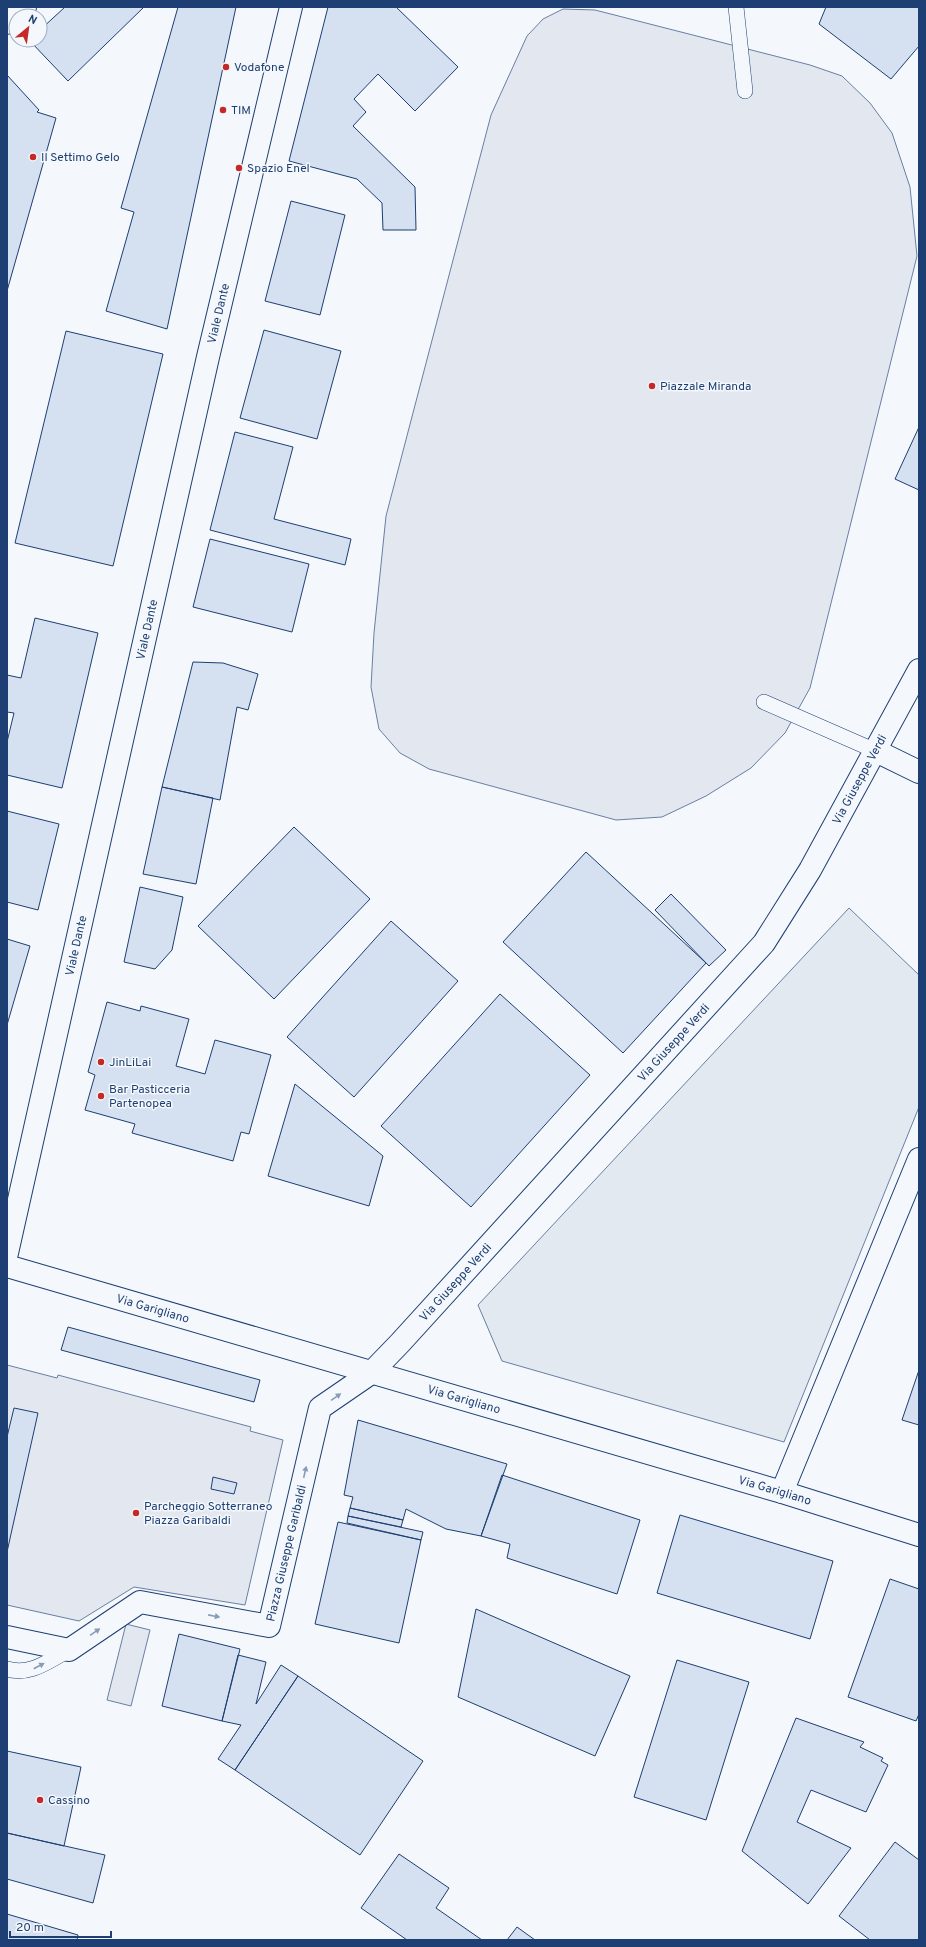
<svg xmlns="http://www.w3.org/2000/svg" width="926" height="1947" font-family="Overpass,sans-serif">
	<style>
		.green { fill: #e3e9f0; stroke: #687fa3 }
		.parking { fill: #e3e8f0; stroke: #687fa3 }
		.building { fill: #d5e0f0; stroke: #1d3f73 }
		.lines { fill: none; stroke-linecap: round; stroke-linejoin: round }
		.lane-casing { stroke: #1d3f73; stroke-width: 16 }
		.street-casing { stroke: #1d3f73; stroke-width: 24 }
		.primary-casing { stroke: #1d3f73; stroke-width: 24 }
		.lane { stroke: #f4f7fb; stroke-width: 15 }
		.street { stroke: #f4f7fb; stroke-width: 22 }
		.primary { stroke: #f4f7fb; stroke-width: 22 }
		.oneway { fill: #889bb7 }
		.poi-dot { fill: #c62828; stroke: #f4f7fb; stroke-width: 1.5 }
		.labels { text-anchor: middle; stroke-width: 3; stroke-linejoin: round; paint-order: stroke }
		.poi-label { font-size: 12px; fill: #1d3f73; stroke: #f4f7fb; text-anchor: start }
		.street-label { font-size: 12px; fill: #1d3f73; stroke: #f4f7fb }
	</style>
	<rect width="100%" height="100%" fill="#f4f7fb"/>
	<path class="green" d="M 849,908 L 919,975 L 919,1107 L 784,1442 L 502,1361 L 478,1305 Z"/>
	<path class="parking" d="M 563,9 L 595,10 L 810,65 L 842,76 L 870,103 L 892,133 L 910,187 L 917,256 L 810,688 L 785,733 L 751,768 L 706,796 L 662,817 L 616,820 L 429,769 L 400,753 L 379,729 L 371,687 L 374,633 L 386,516 L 491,115 L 527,36 L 543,19 Z
		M 7,1365 L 57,1378 L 58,1375 L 251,1427 L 250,1431 L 283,1440 L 245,1605 L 134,1587 L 79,1621 L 7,1605 Z
		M 126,1624 L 150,1630 L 131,1706 L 107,1700 Z"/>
	<path class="building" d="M 65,7 L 144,7 L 68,81 L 29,40 L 40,40 L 40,30 Z
		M 178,7 L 236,7 L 167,329 L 106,311 L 134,212 L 121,208 Z
		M 328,7 L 396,7 L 458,67 L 415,111 L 378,74 L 354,99 L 366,112 L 353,126 L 415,187 L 416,230 L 383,230 L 382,203 L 357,179 L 289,161 Z
		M 826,7 L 919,7 L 919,46 L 891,79 L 819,24 Z
		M 7,75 L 39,110 L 37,112 L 56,118 L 7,291 Z
		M 291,201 L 345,215 L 320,315 L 265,301 Z
		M 264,330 L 341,351 L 317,439 L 240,418 Z
		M 66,331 L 163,354 L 113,566 L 15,543 Z
		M 919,427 L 919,490 L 895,479 Z
		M 235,432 L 293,447 L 274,519 L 351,539 L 345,565 L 210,530 Z
		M 210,539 L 309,564 L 292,632 L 193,607 Z
		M 35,618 L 98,633 L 62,788 L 7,775 L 7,742 L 14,713 L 7,712 L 7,675 L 21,678 Z
		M 193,662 L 223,663 L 258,674 L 248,710 L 237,707 L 220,800 L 162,787 Z
		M 162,787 L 213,798 L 196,884 L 143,874 Z
		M 7,811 L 59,824 L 38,910 L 7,902 Z
		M 294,827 L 370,899 L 274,999 L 198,926 Z
		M 586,852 L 706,963 L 623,1053 L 503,942 Z
		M 140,887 L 183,897 L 172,950 L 155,969 L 124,962 Z
		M 671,894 L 726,950 L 709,966 L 655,910 Z
		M 391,921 L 458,981 L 354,1097 L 287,1037 Z
		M 7,939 L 30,946 L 7,1025 Z
		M 500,994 L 590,1075 L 471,1207 L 381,1126 Z
		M 107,1002 L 140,1011 L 141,1006 L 189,1019 L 176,1066 L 205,1074 L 215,1040 L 271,1055 L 249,1134 L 241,1132 L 233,1161 L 132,1133 L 135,1124 L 85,1110 L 95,1075 L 88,1072 Z
		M 295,1084 L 383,1156 L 369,1206 L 268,1176 Z
		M 68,1327 L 260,1380 L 254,1402 L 61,1350 Z
		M 919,1370 L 919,1425 L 902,1420 Z
		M 14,1408 L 38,1413 L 7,1552 L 7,1437 Z
		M 358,1420 L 507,1464 L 481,1536 L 446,1529 L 406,1509 L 403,1520 L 350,1508 L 353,1497 L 344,1495 Z
		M 502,1475 L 640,1520 L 617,1594 L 507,1558 L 510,1544 L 481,1536 Z
		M 213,1477 L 237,1483 L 234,1494 L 211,1489 Z
		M 350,1508 L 403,1520 L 401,1527 L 348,1516 Z
		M 680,1515 L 833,1561 L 810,1639 L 657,1593 Z
		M 348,1516 L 423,1532 L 421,1540 L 347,1523 Z
		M 338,1522 L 421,1540 L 399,1643 L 315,1624 Z
		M 890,1579 L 919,1589 L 919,1714 L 916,1721 L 848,1697 Z
		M 476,1609 L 630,1676 L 595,1756 L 458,1697 Z
		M 179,1634 L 240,1649 L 222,1721 L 162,1706 Z
		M 238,1655 L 266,1662 L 256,1704 L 281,1665 L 298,1676 L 235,1770 L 218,1759 L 241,1725 L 222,1721 Z
		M 677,1660 L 749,1682 L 706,1820 L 634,1797 Z
		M 298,1676 L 423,1761 L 360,1855 L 235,1770 Z
		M 796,1718 L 864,1742 L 860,1747 L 883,1758 L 881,1761 L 888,1765 L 866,1812 L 811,1790 L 797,1822 L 851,1848 L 808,1904 L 742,1851 Z
		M 7,1751 L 81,1767 L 64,1846 L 7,1833 Z
		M 7,1833 L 105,1855 L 93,1903 L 7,1879 Z
		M 895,1842 L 919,1860 L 919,1940 L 870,1940 L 839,1916 Z
		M 399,1854 L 449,1888 L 436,1908 L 482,1940 L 407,1940 L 361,1908 Z
		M 7,1914 L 78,1935 L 77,1940 L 7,1940 Z
		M 517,1927 L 535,1940 L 507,1940 Z"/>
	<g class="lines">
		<g class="lane-casing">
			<path id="lane" d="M 736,7 L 745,91
				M 764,702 L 876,751
				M 7,1669 C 31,1676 48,1661 69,1650"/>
		</g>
		<g class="street-casing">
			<g id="street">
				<path d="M 7,23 L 25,7"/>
				<path d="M 876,751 L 919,772"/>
				<path id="s1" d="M 7,1253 L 208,357 L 291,7"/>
				<path d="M 782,1492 L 919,1159"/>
				<path id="s2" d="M 7,1637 L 69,1650 L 140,1602 L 269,1626 L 320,1408 L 371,1373 L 400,1343 L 764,943 L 810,870 L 919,670"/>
			</g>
		</g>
		<g class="primary-casing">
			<g id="primary">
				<path id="s3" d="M 7,1266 L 782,1492 L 919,1535"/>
			</g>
		</g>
		<use href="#lane" class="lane"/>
		<use href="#street" class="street"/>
		<use href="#primary" class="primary"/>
	</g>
	<defs><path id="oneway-solid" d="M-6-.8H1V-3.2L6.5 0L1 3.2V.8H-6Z"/></defs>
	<g class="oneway">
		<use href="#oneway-solid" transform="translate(336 1397) rotate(-35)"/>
		<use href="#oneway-solid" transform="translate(305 1472) rotate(-77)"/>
		<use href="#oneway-solid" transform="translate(214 1616) rotate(11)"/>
		<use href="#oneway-solid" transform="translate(95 1632) rotate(-34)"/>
		<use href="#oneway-solid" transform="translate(39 1666) rotate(-28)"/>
	</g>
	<g class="poi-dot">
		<circle cx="226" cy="67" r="4"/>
		<circle cx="223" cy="110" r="4"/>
		<circle cx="33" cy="157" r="4"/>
		<circle cx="239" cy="168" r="4"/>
		<circle cx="652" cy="386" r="4"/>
		<circle cx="101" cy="1062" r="4"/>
		<circle cx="101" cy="1096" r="4"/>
		<circle cx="136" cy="1513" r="4"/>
		<circle cx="40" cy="1800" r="4"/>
	</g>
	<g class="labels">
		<g class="poi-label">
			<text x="234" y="71">Vodafone</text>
			<text x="231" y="114">TIM</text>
			<text x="41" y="161">Il Settimo Gelo</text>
			<text x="247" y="172">Spazio Enel</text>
			<text x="660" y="390">Piazzale Miranda</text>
			<text x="109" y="1066">JinLiLai</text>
			<text x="109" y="1093">Bar Pasticceria<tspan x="109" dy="14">Partenopea</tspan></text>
			<text x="144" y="1510">Parcheggio Sotterraneo<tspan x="144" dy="14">Piazza Garibaldi</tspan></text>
			<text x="48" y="1804">Cassino</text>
		</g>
		<g class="street-label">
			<text dy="4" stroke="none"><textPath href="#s1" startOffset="963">Viale Dante</textPath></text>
			<text dy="4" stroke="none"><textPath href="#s1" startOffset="639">Viale Dante</textPath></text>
			<text dy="4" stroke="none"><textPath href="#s2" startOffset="1338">Via Giuseppe Verdi</textPath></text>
			<text dy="4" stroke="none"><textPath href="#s1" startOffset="315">Viale Dante</textPath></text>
			<text dy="4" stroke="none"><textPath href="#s2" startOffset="1014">Via Giuseppe Verdi</textPath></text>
			<text dy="4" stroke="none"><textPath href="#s2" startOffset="690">Via Giuseppe Verdi</textPath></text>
			<text dy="4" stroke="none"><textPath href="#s3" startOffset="152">Via Garigliano</textPath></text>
			<text dy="4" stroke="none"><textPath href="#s3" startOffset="476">Via Garigliano</textPath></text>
			<text dy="4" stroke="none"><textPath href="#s3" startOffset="800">Via Garigliano</textPath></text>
			<text dy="4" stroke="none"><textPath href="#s2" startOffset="355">Piazza Giuseppe Garibaldi</textPath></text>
		</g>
	</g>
	<rect width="926" height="1947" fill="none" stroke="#1d3f73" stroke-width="16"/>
	<g transform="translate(28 28) rotate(29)"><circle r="19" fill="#f4f7fb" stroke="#9eadc5"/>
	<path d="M0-3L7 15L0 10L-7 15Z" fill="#c62828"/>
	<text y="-6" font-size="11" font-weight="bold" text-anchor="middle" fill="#1d3f73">N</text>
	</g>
	<path d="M10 1931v6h101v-6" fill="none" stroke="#1d3f73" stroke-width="2"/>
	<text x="16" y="1931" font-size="12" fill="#1d3f73" stroke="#f4f7fb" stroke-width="3" paint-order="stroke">20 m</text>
</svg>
